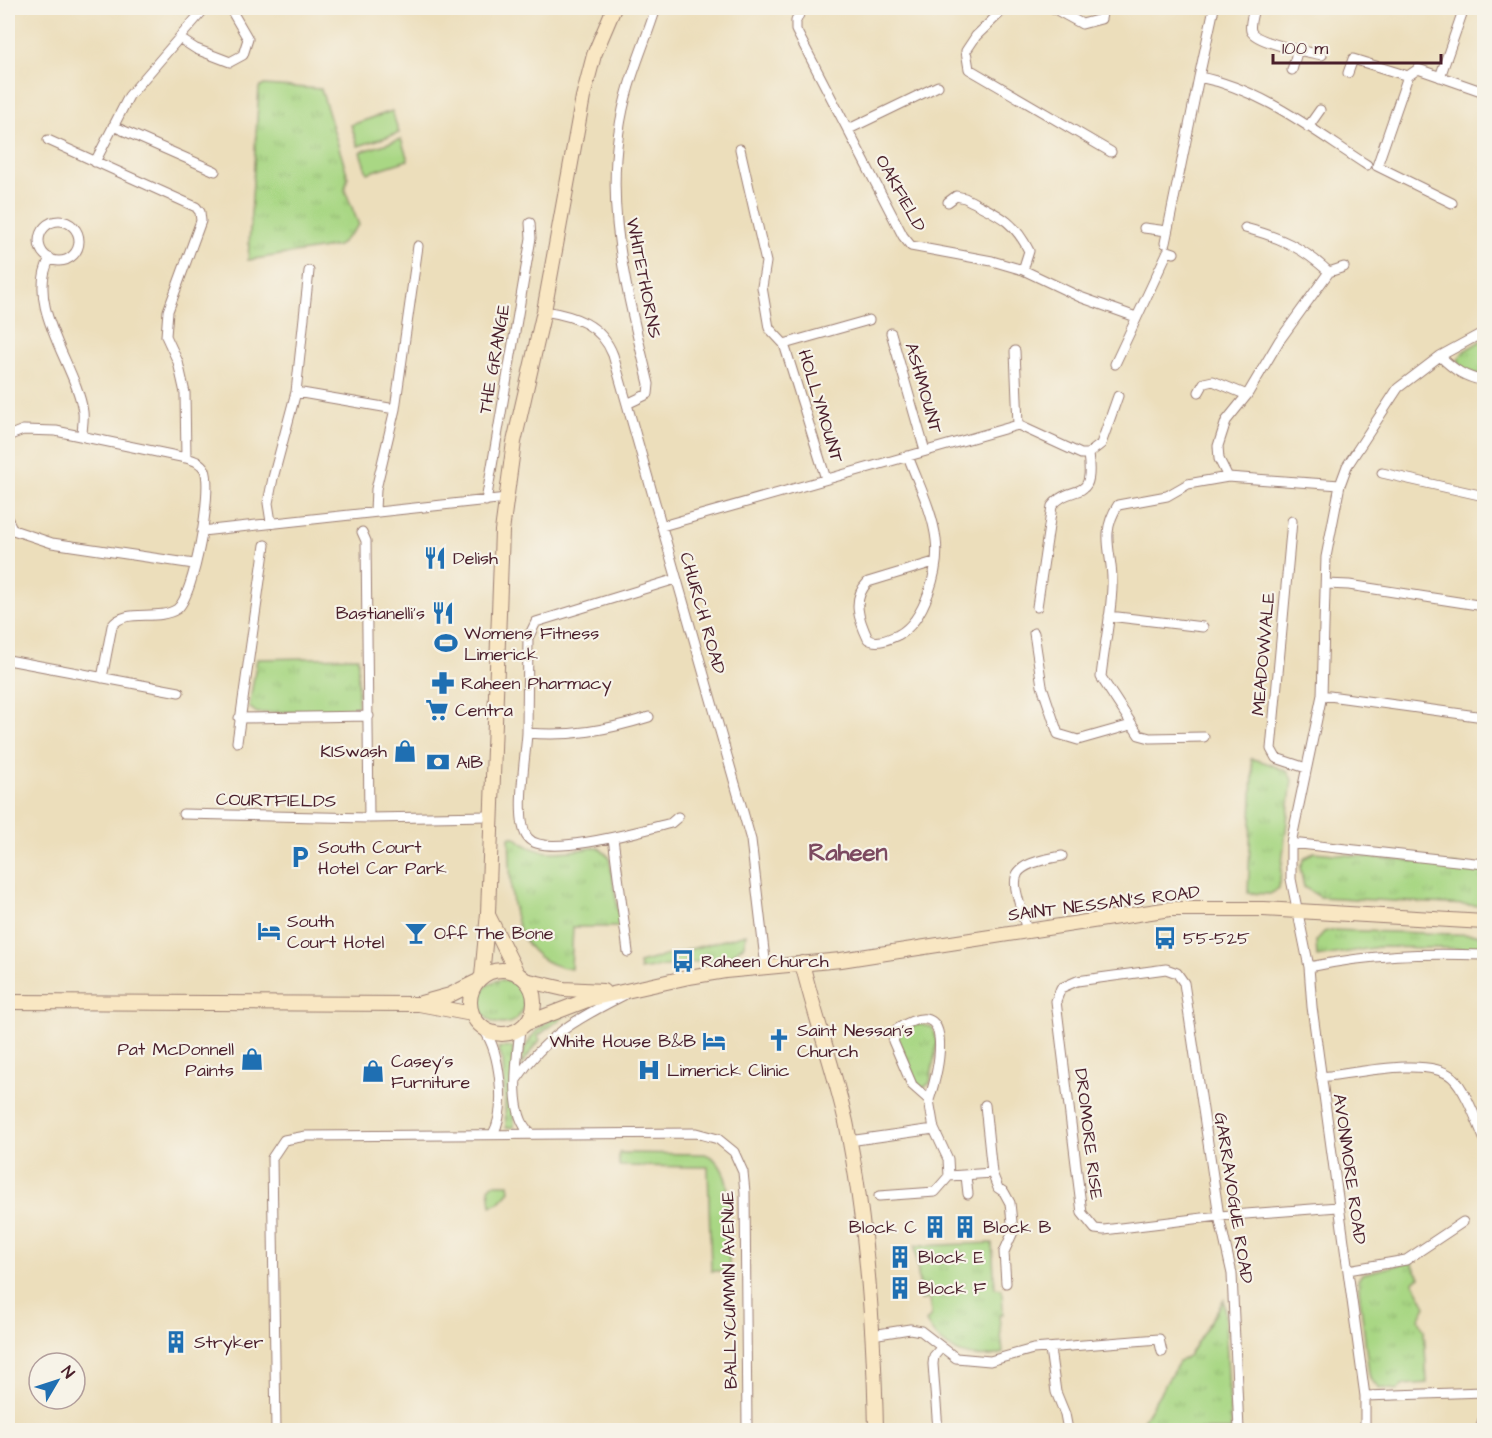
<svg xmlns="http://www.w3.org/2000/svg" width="1492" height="1438" font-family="'Architects Daughter',sans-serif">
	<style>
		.grass { fill: url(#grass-tufts); stroke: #7a7b58; stroke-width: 1.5 }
		.park { fill: #a9d784; stroke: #7a7b58; stroke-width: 1.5 }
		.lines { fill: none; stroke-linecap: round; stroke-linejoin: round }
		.street-casing { stroke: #9b7e73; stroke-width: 11 }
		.secondary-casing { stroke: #9b7e73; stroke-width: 16 }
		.street { stroke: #fff; stroke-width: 9 }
		.secondary { stroke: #f9e7c3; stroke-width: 14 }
		.labels { text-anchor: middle; stroke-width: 4.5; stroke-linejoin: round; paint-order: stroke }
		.street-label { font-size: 18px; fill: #4a1f2b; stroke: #f7f3e8 }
		.poi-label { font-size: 18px; fill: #4a1f2b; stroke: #f7f3e8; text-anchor: start }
		.district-label { font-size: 24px; font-weight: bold; fill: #7c4a60; stroke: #f7f3e8 }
	</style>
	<defs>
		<pattern id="grass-tufts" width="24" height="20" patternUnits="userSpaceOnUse" patternTransform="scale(1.5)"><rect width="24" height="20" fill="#a9d784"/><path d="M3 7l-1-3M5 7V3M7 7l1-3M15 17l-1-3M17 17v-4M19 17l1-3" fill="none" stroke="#93b872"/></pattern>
	</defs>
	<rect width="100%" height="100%" fill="#f7f3e8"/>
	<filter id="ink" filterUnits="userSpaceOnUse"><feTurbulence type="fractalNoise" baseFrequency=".0167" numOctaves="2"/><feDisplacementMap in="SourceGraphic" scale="12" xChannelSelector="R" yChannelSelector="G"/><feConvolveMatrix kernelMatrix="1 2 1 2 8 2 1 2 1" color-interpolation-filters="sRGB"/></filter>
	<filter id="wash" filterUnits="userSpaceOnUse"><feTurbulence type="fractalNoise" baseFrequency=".008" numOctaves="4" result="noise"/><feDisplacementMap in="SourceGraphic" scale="24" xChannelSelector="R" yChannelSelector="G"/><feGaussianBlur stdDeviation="1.35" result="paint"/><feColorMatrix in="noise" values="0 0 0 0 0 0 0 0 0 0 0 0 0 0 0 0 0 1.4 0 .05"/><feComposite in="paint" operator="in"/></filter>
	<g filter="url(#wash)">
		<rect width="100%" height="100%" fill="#ecdebb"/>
		<path class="grass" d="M 264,85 L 321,89 L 348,177 L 345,190 L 359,225 L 338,246 L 248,260 L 259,88 Z
			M 1484,339 L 1484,376 L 1465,371 L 1458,360 L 1464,351 Z
			M 358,657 L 358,706 L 355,710 L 257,713 L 249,707 L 257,659 Z
			M 1251,759 C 1264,760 1275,767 1288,772 L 1292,780 L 1279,888 L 1270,894 L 1248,893 L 1253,772 Z
			M 509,837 L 515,837 C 538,860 569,851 598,847 L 609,857 L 621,927 L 573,927 L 571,969 C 504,960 512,887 509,837 Z
			M 1314,852 L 1484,868 L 1484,906 L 1320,897 L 1304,887 L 1300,867 L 1304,859 Z
			M 1331,930 L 1484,935 L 1484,949 L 1379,947 L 1317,957 L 1316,941 L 1324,932 Z
			M 746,934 L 744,945 L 729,957 L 640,970 L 639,963 Z
			M480 1002a22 22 0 1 1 44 0a22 22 0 1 1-44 0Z
			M 561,1014 L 564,1016 L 538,1036 L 540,1040 L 521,1065 C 524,1039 539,1025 561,1014 Z
			M 917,1024 L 932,1027 L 937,1043 L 930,1083 L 923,1088 L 916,1082 L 898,1039 L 899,1032 Z
			M 513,1047 L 514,1127 L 506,1128 L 503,1061 L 498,1048 Z
			M 992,1243 L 995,1288 L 1002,1289 L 1003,1314 L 999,1315 L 1003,1353 C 971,1363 942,1351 926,1322 L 931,1316 L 930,1299 L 921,1300 L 915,1246 Z
			M 1411,1262 L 1420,1277 L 1413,1282 L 1426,1306 L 1419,1319 L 1424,1330 L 1427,1383 L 1404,1385 L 1397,1390 L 1380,1388 L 1371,1380 L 1369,1374 L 1358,1280 L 1362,1274 Z
			M 1224,1300 L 1231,1430 L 1137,1430 L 1179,1362 L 1189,1355 Z"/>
		<path class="park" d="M 392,111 L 399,133 L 358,146 L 351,125 Z
			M 401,139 L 408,160 L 367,173 L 360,152 Z
			M 619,1153 L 705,1154 C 740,1165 728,1240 729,1271 L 711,1271 L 708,1167 L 619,1166 Z
			M 493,1184 L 509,1184 L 510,1191 L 499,1203 L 491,1206 L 489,1188 Z"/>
	</g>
	<g filter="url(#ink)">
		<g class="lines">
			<g class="street-casing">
				<path id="street" d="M 802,8 L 796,21 L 796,30 L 903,236 L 911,246 L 992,261 L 1023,270 L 1080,297 L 1136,317
					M 1005,8 L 976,36 L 966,51 L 969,69 L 1111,152
					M 1053,8 L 1082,24 L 1101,19 L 1103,8
					M 1254,8 C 1253,14 1249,24 1251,31 C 1256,43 1308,52 1322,55
					M 179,38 L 196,49 L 230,62 L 243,55 L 248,39 L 230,8
					M 1292,70 L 1298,49
					M 1348,73 L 1353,59 L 1408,76 L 1418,69 L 1484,92
					M 1408,76 L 1377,166 L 1452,203
					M 1199,77 L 1214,8
					M 1440,77 L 1464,8
					M 113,126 L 215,171
					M 1308,127 L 1320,110
					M 849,129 L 938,86
					M 48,140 L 196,207 L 200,212 L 201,221 L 168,311 L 166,336 L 178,362 L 185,393 L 186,458
					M 740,149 L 766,262 L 762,287 L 769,328 L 784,344 L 826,479
					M 95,162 L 129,96 L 205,8
					M 948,202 L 956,196 L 965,198 C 995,214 1013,218 1029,251 L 1023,270
					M39 241a20 20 0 1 1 40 0a20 20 0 1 1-40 0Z
					M 1144,228 L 1167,231
					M 1245,228 C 1280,237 1303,248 1329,272
					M 1165,243 L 1199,77 C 1262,89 1314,131 1367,165
					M 50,258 C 24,306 77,366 83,412 C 84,420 82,428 82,435
					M 309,271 L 296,392 L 395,409 L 418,246
					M 544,311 C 575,316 601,324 613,355 L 751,840 L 766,968
					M 891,333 L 925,451
					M 784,344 L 869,320
					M 1015,351 L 1018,425
					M 1440,356 C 1454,370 1465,377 1484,381
					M 1115,364 L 1168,251 L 1174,253
					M 1199,392 L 1204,383 L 1213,381 L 1247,395
					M 629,403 L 648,394 L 649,384 C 625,283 598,189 629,86 C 637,59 648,34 656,8
					M 8,436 L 23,430 L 56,431 L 186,458 C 193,460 201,462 205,470 C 213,490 194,597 177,609 C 157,622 125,607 112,626 L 102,678
					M 908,456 C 918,483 933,512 936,540 C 940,568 925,621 898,635 C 889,639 877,645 868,639 C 859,620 851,599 868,582 L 934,562
					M 1382,473 L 1484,496
					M 1340,485 L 1228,477 L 1219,459 L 1218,446 L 1226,421 L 1247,395 L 1279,341 L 1329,272 L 1344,267
					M 486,501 L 531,238 L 530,223
					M 375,511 L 376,489 L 395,409
					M 8,520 L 13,530 L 52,543 L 194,564
					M 1292,521 L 1271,749 L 1276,758 L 1306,768
					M 271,522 L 268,503 L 273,478 L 296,392
					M 662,526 L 1018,425 L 1081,454 L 1088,454 L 1101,444 L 1118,396
					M 202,531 L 507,498
					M 362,532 L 366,541 L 369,818
					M 1326,584 L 1349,585 L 1484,606
					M 1037,607 L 1052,506 C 1072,481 1095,506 1088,454
					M 1109,616 L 1203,627
					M 1034,633 L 1042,686 L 1058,734 L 1078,740 L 1131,725
					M 8,660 L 179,692
					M 1322,695 L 1484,717
					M 649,717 C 607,730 571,737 527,733 L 528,638 L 536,622 L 676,579
					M 239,718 L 369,716
					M 527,733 C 526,754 514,822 528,838 C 545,859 647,829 671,823 L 678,817
					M 1204,737 L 1150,738 L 1139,735 L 1101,677 C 1104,647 1111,617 1112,587 C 1114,555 1098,536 1118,505 L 1167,496 L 1188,484 L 1228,477
					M 237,742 L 265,545
					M 183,814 L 369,818 L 491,816
					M 613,838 L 628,952
					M 1291,843 L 1484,864
					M 1027,931 C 1013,877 1000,867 1062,856
					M 1309,967 C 1373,954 1420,953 1484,955
					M 520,1029 C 517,1058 508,1113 530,1133
					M 484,1030 C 500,1052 507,1109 493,1134
					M 1321,1077 C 1352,1074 1428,1056 1452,1077 C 1465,1088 1477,1122 1484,1138
					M 516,1080 C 545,1036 578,1018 624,995
					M 929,1100 C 939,1069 957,991 897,1029 L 893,1041 L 912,1085 L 929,1100 L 934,1129 L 948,1159 L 949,1176
					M 849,1141 L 934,1129
					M 992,1173 L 998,1188 L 1004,1192 L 1010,1203 L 1013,1232 L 1004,1252 L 1006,1283
					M 966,1176 L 968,1194
					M 879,1196 L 935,1192 L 949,1176 L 992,1173 L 985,1105
					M 1348,1270 L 1406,1260 L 1463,1222
					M 872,1335 L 910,1329 L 921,1331 L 956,1358 L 990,1361 L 1033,1349 L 1159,1339 L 1162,1352
					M 1050,1349 L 1056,1392 L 1065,1414 L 1068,1430
					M 1365,1396 L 1484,1392
					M 276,1430 L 272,1158 L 284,1140 L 306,1136 L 696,1133 L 718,1139 L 734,1152 L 743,1172 L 745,1192 L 747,1430
					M 938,1430 L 933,1364 L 934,1356 L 941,1348
					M 1239,1430 L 1232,1274 L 1219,1216 L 1184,983 L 1177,973 L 1166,969 L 1077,981 L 1061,988 L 1056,1001 L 1082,1213 L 1095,1229 L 1104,1230 L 1219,1216 L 1338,1207
					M 1365,1430 L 1365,1396 L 1312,1007 L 1309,967 L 1291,879 L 1291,843 L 1322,695 L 1326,557 L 1340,485 L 1347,466 L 1398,388 L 1440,356 L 1484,332
					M 1480,1430 L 1484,1416"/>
			</g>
			<g class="secondary-casing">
				<path id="secondary" d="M 488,915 L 518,975
					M 802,963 C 815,1017 834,1068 846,1122 C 867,1223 874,1328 876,1430
					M470 1002a32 32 0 1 1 64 0a32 32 0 1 1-64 0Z
					M 482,976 L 488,913 L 502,531 L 514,442 L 544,311 L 583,97 L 594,55 L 614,8
					M 525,980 L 564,989 L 603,991
					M 8,1002 L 419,1004 L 472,1014
					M 421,1003 L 450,995 L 476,982
					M 527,1023 L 590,999 L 689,977 L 725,971 L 841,960 L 1170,909 L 1264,909 L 1484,922"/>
			</g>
			<use href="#street" class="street"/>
			<use href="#secondary" class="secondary"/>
		</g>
	</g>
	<defs>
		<g id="restaurant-bare" transform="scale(1.8)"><path d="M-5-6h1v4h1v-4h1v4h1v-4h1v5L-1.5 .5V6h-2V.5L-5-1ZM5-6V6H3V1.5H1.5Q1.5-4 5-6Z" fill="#1f6fb2" stroke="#f7f3e8" stroke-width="2.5" paint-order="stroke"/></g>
		<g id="stadium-bare" transform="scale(1.8)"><path d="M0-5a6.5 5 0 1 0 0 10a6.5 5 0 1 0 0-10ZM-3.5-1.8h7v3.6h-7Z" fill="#1f6fb2" stroke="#f7f3e8" stroke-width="2.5" paint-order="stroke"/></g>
		<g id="pharmacy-bare" transform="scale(1.8)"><path d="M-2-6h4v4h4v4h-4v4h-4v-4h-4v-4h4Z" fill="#1f6fb2" stroke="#f7f3e8" stroke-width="2.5" paint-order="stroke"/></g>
		<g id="supermarket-bare" transform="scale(1.8)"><path d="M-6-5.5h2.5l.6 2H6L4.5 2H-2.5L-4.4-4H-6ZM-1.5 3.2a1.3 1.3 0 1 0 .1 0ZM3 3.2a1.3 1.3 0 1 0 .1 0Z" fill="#1f6fb2" stroke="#f7f3e8" stroke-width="2.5" paint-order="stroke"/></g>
		<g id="shop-bare" transform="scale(1.8)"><path d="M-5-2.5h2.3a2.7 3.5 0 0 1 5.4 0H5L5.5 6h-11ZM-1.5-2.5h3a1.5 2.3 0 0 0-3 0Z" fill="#1f6fb2" stroke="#f7f3e8" stroke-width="2.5" paint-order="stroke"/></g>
		<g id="bank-bare" transform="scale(1.8)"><path d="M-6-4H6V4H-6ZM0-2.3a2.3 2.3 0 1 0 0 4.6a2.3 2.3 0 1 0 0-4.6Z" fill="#1f6fb2" stroke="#f7f3e8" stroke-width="2.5" paint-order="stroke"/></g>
		<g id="parking-bare" transform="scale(1.8)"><path d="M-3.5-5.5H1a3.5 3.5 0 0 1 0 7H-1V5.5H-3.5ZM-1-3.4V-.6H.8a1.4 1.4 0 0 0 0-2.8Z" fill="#1f6fb2" stroke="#f7f3e8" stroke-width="2.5" paint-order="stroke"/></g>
		<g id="hotel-bare" transform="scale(1.8)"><path d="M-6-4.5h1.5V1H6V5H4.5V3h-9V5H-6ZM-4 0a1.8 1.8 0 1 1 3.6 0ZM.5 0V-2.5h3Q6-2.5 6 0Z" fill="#1f6fb2" stroke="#f7f3e8" stroke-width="2.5" paint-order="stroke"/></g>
		<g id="bar-bare" transform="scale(1.8)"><path d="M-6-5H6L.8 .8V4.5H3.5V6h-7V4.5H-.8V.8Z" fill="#1f6fb2" stroke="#f7f3e8" stroke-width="2.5" paint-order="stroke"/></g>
		<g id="bus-bare" transform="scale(1.8)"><path d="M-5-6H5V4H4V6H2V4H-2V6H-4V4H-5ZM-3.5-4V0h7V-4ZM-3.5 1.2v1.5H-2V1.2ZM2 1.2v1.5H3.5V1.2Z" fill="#1f6fb2" stroke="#f7f3e8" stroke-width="2.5" paint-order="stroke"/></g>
		<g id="church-bare" transform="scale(1.8)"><path d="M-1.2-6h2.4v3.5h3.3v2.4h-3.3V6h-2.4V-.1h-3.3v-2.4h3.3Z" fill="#1f6fb2" stroke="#f7f3e8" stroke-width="2.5" paint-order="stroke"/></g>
		<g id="hospital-bare" transform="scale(1.8)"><path d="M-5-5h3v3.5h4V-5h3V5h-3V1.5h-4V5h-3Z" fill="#1f6fb2" stroke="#f7f3e8" stroke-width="2.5" paint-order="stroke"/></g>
		<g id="building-bare" transform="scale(1.8)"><path d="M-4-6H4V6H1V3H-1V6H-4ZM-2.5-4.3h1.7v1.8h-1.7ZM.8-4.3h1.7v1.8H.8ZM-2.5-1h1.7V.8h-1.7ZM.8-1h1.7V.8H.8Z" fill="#1f6fb2" stroke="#f7f3e8" stroke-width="2.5" paint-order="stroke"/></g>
	</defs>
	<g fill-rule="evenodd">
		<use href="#restaurant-bare" x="435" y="558"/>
		<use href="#restaurant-bare" x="443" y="613"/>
		<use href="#stadium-bare" x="446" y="643"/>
		<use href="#pharmacy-bare" x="443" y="683"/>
		<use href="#supermarket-bare" x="437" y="710"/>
		<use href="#shop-bare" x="405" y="751"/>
		<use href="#bank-bare" x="438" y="762"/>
		<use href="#parking-bare" x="300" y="857"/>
		<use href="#hotel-bare" x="269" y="931"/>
		<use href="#bar-bare" x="416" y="933"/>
		<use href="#bus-bare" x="1165" y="938"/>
		<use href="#bus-bare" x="683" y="961"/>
		<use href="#church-bare" x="779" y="1040"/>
		<use href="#hotel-bare" x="714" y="1041"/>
		<use href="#shop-bare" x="252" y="1059"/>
		<use href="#hospital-bare" x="649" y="1070"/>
		<use href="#shop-bare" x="373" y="1071"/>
		<use href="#building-bare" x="935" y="1227"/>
		<use href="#building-bare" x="965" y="1227"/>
		<use href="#building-bare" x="900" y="1257"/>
		<use href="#building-bare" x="900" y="1288"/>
		<use href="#building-bare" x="176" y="1342"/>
	</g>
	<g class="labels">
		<g class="street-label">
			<text transform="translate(901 193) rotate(61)" y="6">OAKFIELD</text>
			<text transform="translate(644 278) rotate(79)" y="6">WHITETHORNS</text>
			<text transform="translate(494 359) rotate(-80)" y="6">THE GRANGE</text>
			<text transform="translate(924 388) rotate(74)" y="6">ASHMOUNT</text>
			<text transform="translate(821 406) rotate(73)" y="6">HOLLYMOUNT</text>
			<text transform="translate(703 613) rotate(74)" y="6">CHURCH ROAD</text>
			<text transform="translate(1263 654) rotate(-85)" y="6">MEADOWVALE</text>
			<text transform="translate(276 800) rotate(1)" y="6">COURTFIELDS</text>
			<text transform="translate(1104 903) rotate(-7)" y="6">SAINT NESSAN'S ROAD</text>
			<text transform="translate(1089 1134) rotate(83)" y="6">DROMORE RISE</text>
			<text transform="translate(1350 1169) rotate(82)" y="6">AVONMORE ROAD</text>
			<text transform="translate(1234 1198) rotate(81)" y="6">GARRAVOGUE ROAD</text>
			<text transform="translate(729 1290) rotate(-91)" y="6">BALLYCUMMIN AVENUE</text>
		</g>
		<g class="poi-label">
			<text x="453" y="564">Delish</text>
			<text x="425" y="619" text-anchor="end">Bastianelli's</text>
			<text x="464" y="639">Womens Fitness<tspan x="464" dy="21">Limerick</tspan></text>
			<text x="461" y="689">Raheen Pharmacy</text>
			<text x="455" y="716">Centra</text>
			<text x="387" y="757" text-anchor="end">KISwash</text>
			<text x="456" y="768">AIB</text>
			<text x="318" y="853">South Court<tspan x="318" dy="21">Hotel Car Park</tspan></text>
			<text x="287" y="927">South<tspan x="287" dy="21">Court Hotel</tspan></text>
			<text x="434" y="939">Off The Bone</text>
			<text x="1183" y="944">55-525</text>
			<text x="701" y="967">Raheen Church</text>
			<text x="797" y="1036">Saint Nessan's<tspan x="797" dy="21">Church</tspan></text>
			<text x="696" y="1047" text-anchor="end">White House B&amp;B</text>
			<text x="234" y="1055" text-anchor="end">Pat McDonnell<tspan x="234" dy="21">Paints</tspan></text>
			<text x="391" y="1067">Casey's<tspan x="391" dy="21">Furniture</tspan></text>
			<text x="667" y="1076">Limerick Clinic</text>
			<text x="917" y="1233" text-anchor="end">Block C</text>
			<text x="983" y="1233">Block B</text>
			<text x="918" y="1263">Block E</text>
			<text x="918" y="1294">Block F</text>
			<text x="194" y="1348">Stryker</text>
		</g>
		<g class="district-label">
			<text x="848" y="860">Raheen</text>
		</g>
	</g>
	<rect width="1492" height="1438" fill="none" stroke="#f7f3e8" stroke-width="30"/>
	<g transform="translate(57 1381) rotate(51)"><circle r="28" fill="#f7f3e8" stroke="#b29e9c" stroke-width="1.5"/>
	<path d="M0-4.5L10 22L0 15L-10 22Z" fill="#1f6fb2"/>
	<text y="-9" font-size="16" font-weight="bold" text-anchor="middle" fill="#4a1f2b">N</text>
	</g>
	<path d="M1273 54v9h168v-9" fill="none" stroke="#4a1f2b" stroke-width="3"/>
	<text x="1282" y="54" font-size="18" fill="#4a1f2b" stroke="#f7f3e8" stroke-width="4.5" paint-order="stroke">100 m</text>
</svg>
